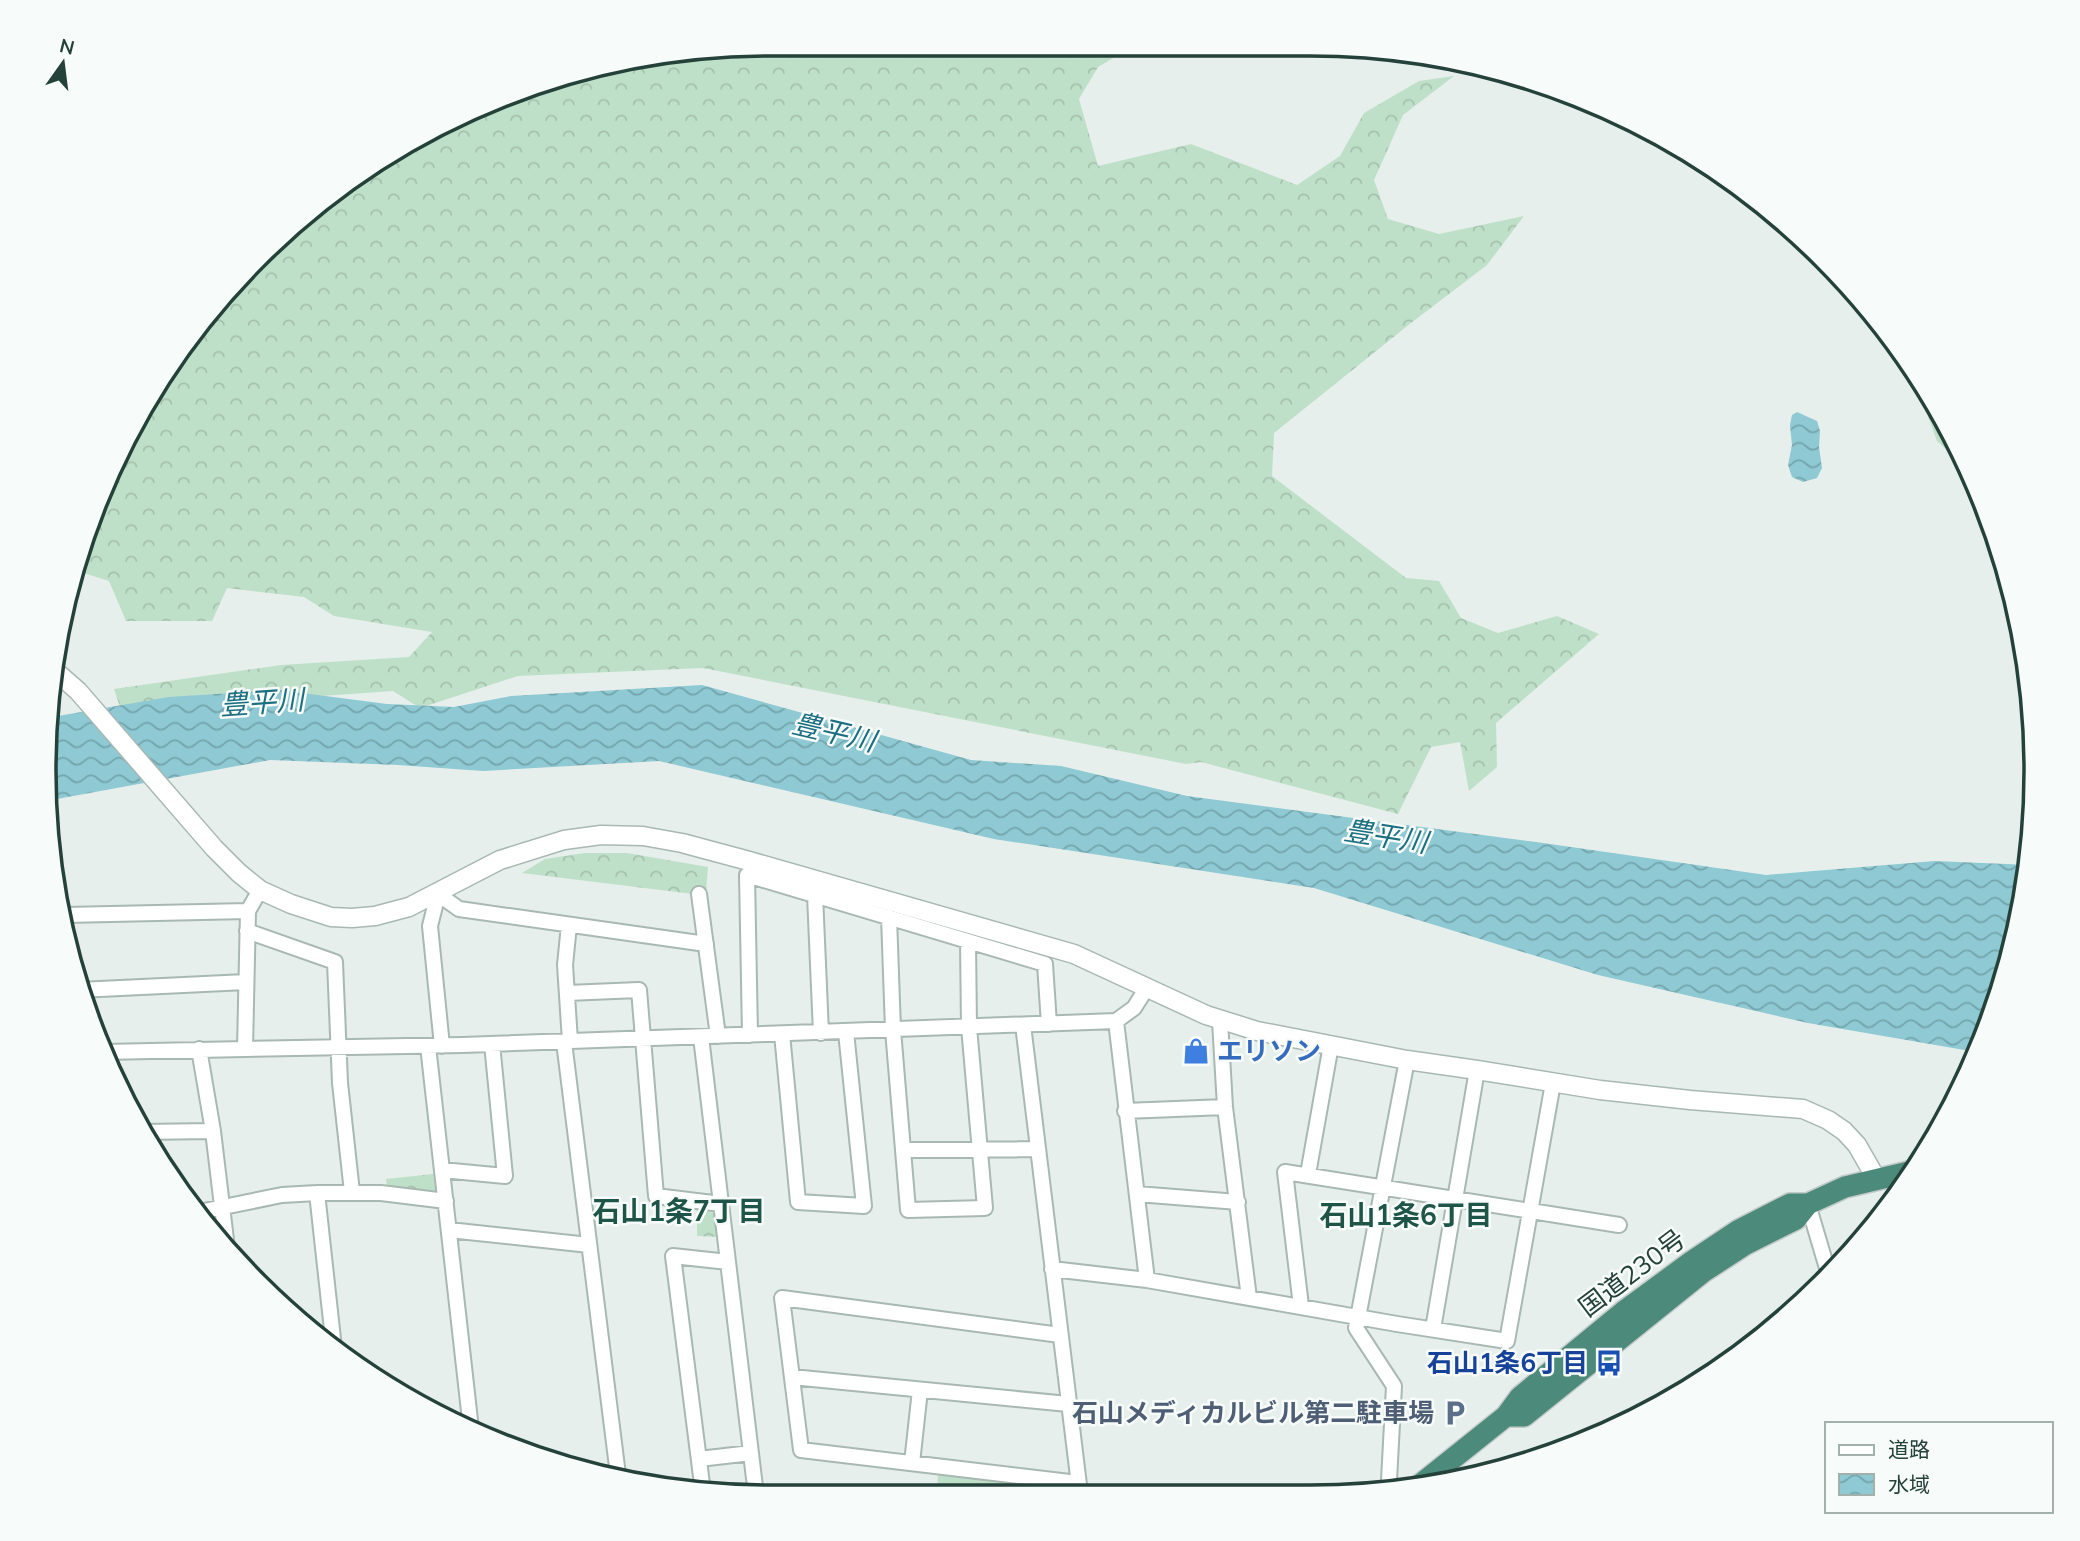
<svg xmlns="http://www.w3.org/2000/svg" width="2080" height="1541" font-family="Mulish,'Noto Sans JP',sans-serif">
	<style>
		.forest { fill: url(#forest-crowns) }
		.water { fill: url(#water-waves) }
		.lines { fill: none; stroke-linecap: round; stroke-linejoin: round }
		.minor-casing { stroke: #a8b8b2; stroke-width: 18 }
		.tertiary-casing { stroke: #a8b8b2; stroke-width: 21 }
		.trunk-casing { stroke: #c2cac8; stroke-width: 24 }
		.minor { stroke: #fff; stroke-width: 14 }
		.tertiary { stroke: #fff; stroke-width: 18 }
		.trunk { stroke: #4c8a7c; stroke-width: 21 }
		.labels { text-anchor: middle; stroke-width: 5; stroke-linejoin: round; paint-order: stroke }
		.shop-label { font-size: 26px; font-weight: bold; fill: #366cbe; stroke: #f7fbf9; text-anchor: start }
		.street-label { font-size: 26px; fill: #24423a; stroke: #f7fbf9 }
		.transit-label { font-size: 26px; font-weight: bold; fill: #164399; stroke: #f7fbf9; text-anchor: end }
		.service-label { font-size: 26px; font-weight: bold; fill: #4e5e75; stroke: #f7fbf9; text-anchor: end }
		.water-label { font-size: 28px; font-style: italic; fill: #1c6f80; stroke: #f7fbf9 }
		.neighbourhood-label { font-size: 28px; font-weight: bold; fill: #1f5548; stroke: #f7fbf9 }
		.rim { fill: none; stroke: #24423a; stroke-width: 3.5 }
	</style>
	<defs>
		<pattern id="forest-crowns" width="20" height="18" patternUnits="userSpaceOnUse" patternTransform="scale(1.75)"><rect width="20" height="18" fill="#bfe0c8"/><path d="M2 6a3 3 0 1 1 6 0M12 15a3 3 0 1 1 6 0" fill="none" stroke="#a4c1ad"/></pattern>
		<pattern id="water-waves" width="16" height="10" patternUnits="userSpaceOnUse" patternTransform="scale(1.75)"><rect width="16" height="10" fill="#8ec9d4"/><path d="M0 5q4-4 8 0t8 0" fill="none" stroke="#74a5ad"/></pattern>
	</defs>
	<rect width="100%" height="100%" fill="#e6efeb"/>
	<path class="forest" d="M 771,44 L 1135,45 L 1098,67 L 1079,99 L 1098,166 L 1191,144 L 1297,185 L 1340,156 L 1364,113 L 1419,81 L 1454,76 L 1403,115 L 1374,180 L 1388,219 L 1439,234 L 1524,216 L 1487,265 L 1411,323 L 1274,433 L 1272,476 L 1406,578 L 1439,581 L 1461,618 L 1498,633 L 1557,616 L 1599,634 L 1496,723 L 1497,767 L 1469,791 L 1460,742 L 1431,747 L 1398,814 L 1201,762 L 1186,764 L 703,668 L 518,676 L 420,708 L 393,691 L 121,710 L 114,689 L 281,665 L 409,657 L 432,632 L 334,616 L 304,597 L 227,588 L 212,621 L 126,621 L 109,581 L 77,571 L 119,449 L 166,366 L 256,257 L 407,141 L 582,69 Z
		M 1920,383 L 1961,449 L 1969,470 L 1937,441 L 1920,394 Z
		M 585,853 L 627,853 L 708,867 L 706,891 L 693,894 L 522,873 L 545,859 Z
		M 433,1174 L 436,1190 L 432,1194 L 387,1188 L 386,1179 Z
		M 697,1210 L 716,1213 L 719,1237 L 697,1236 Z
		M 938,1473 L 1044,1483 L 1042,1493 L 937,1494 Z"/>
	<path class="water" d="M 1797,412 L 1817,421 L 1820,431 L 1819,447 L 1822,468 L 1817,478 L 1803,482 L 1792,477 L 1788,465 L 1792,445 L 1790,425 L 1792,415 Z
		M 702,685 L 971,760 L 1061,766 L 1187,796 L 1536,842 L 1766,875 L 1935,861 L 2030,865 L 1998,1004 L 1976,1052 L 1808,1023 L 1598,975 L 1314,888 L 994,839 L 659,761 L 483,771 L 398,765 L 270,760 L 46,801 L 52,717 L 169,697 L 279,690 L 387,704 L 454,707 L 511,696 Z"/>
	<g class="lines">
		<g class="minor-casing">
			<path id="minor" d="M 260,890 L 248,911 L 245,1049 L 463,1045 L 1116,1021 L 1134,1008 L 1146,989
				M 699,894 L 718,1036
				M 815,895 L 821,1033
				M 65,915 L 248,911
				M 889,917 L 893,1030 L 908,1210 L 985,1208 L 969,1027 L 968,941
				M 569,925 L 565,965 L 570,1041
				M 247,931 L 335,962 L 340,1083 L 352,1192
				M 79,990 L 246,982
				M 567,993 L 639,990 L 656,1196 L 721,1204
				M 1116,1021 L 1147,1280
				M 1220,1021 L 1225,1107 L 1249,1298
				M 1023,1025 L 1080,1493
				M 782,1034 L 798,1202 L 864,1206 L 846,1032
				M 750,1035 L 747,875 L 1045,964 L 1049,1024
				M 701,1037 L 756,1495
				M 564,1042 L 618,1475
				M 428,1046 L 471,1429
				M 442,1046 L 430,926 L 438,894 L 459,909 L 706,944
				M 199,1049 L 213,1131 L 227,1248
				M 104,1052 L 245,1049
				M 1125,1111 L 1225,1107
				M 140,1132 L 213,1131
				M 903,1150 L 1038,1149
				M 442,1170 L 505,1176 L 492,1044
				M 1308,1174 L 1331,1045
				M 317,1193 L 334,1348
				M 1137,1194 L 1238,1202
				M 1808,1204 L 1829,1275
				M 194,1213 L 282,1195 L 317,1193 L 381,1193 L 446,1201
				M 449,1230 L 589,1245
				M 1052,1269 L 1147,1280 L 1397,1324 L 1507,1341 L 1553,1083
				M 1301,1306 L 1285,1172 L 1619,1225
				M 1433,1329 L 1477,1070
				M 1060,1335 L 782,1298 L 801,1450 L 1078,1483
				M 792,1377 L 1068,1404
				M 699,1459 L 751,1453
				M 912,1463 L 920,1390
				M 1394,1491 L 1389,1480 L 1394,1386 L 1356,1328 L 1407,1060
				M 703,1492 L 673,1256 L 728,1262"/>
		</g>
		<g class="tertiary-casing">
			<path id="tertiary" d="M 55,671 L 78,691 L 214,848 L 239,873 L 260,890 L 291,904 L 331,917 L 352,918 L 375,916 L 409,907 L 500,860 L 564,840 L 601,835 L 643,836 L 682,843 L 749,861 L 1074,954 L 1206,1015 L 1257,1031 L 1407,1060 L 1477,1070 L 1600,1090 L 1690,1100 L 1803,1109 L 1828,1120 L 1844,1131 L 1857,1145 L 1877,1180"/>
		</g>
		<g class="trunk-casing">
			<path id="trunk" d="M 1506,1416 L 1524,1416 L 1703,1272 L 1746,1244 L 1796,1219 L 1808,1204
				M 1416,1488 L 1506,1416 L 1520,1397 L 1623,1312 L 1691,1262 L 1739,1230 L 1790,1204 L 1808,1204 L 1845,1187 L 1913,1171"/>
		</g>
		<use href="#minor" class="minor"/>
		<use href="#tertiary" class="tertiary"/>
		<use href="#trunk" class="trunk"/>
	</g>
	<defs>
		<g id="shop-bare" transform="scale(2.1)"><path d="M-5-2.5h2.3a2.7 3.5 0 0 1 5.4 0H5L5.5 6h-11ZM-1.5-2.5h3a1.5 2.3 0 0 0-3 0Z" fill="#3f7fe0" stroke="#f7fbf9" stroke-width="2.5" paint-order="stroke"/></g>
		<g id="bus-bare" transform="scale(2.1)"><path d="M-5-6H5V4H4V6H2V4H-2V6H-4V4H-5ZM-3.5-4V0h7V-4ZM-3.5 1.2v1.5H-2V1.2ZM2 1.2v1.5H3.5V1.2Z" fill="#1a4fb4" stroke="#f7fbf9" stroke-width="2.5" paint-order="stroke"/></g>
		<g id="parking-bare" transform="scale(2.1)"><path d="M-3.5-5.5H1a3.5 3.5 0 0 1 0 7H-1V5.5H-3.5ZM-1-3.4V-.6H.8a1.4 1.4 0 0 0 0-2.8Z" fill="#5c6f8a" stroke="#f7fbf9" stroke-width="2.5" paint-order="stroke"/></g>
	</defs>
	<g fill-rule="evenodd">
		<use href="#shop-bare" x="1196" y="1051"/>
		<use href="#bus-bare" x="1609" y="1363"/>
		<use href="#parking-bare" x="1455" y="1413"/>
	</g>
	<g class="labels">
		<g class="shop-label">
			<text x="1217" y="1060">エリソン</text>
		</g>
		<g class="street-label">
			<text transform="translate(1632 1273) rotate(-37)" y="9">国道230号</text>
		</g>
		<g class="transit-label">
			<text x="1588" y="1372">石山1条6丁目</text>
		</g>
		<g class="service-label">
			<text x="1434" y="1422">石山メディカルビル第二駐車場</text>
		</g>
		<g class="water-label">
			<text transform="translate(262 702) rotate(-4)" y="10">豊平川</text>
			<text transform="translate(834 732) rotate(13)" y="10">豊平川</text>
			<text transform="translate(1386 836) rotate(9)" y="10">豊平川</text>
		</g>
		<g class="neighbourhood-label">
			<text x="679" y="1221">石山1条7丁目</text>
			<text x="1406" y="1225">石山1条6丁目</text>
		</g>
	</g>
	<path d="M0 0H2080V1541H0ZM770 56H1310A714 714 0 0 1 2024 770V771A714 714 0 0 1 1310 1485H770A714 714 0 0 1 56 771V770A714 714 0 0 1 770 56Z" fill="#f7fbf9" fill-rule="evenodd"/>
	<path class="rim" d="M770 56H1310A714 714 0 0 1 2024 770V771A714 714 0 0 1 1310 1485H770A714 714 0 0 1 56 771V770A714 714 0 0 1 770 56Z"/>
	<rect x="1825" y="1422" width="228" height="91" fill="#f7fbf9" stroke="#a3b1ad" stroke-width="2"/>
	<rect x="1839" y="1445" width="35" height="10" fill="#ffffff" stroke="#a3b1ad" stroke-width="2"/>
	<text x="1888" y="1457" font-size="21" fill="#24423a">道路</text>
	<rect x="1839" y="1474" width="35" height="21" fill="url(#water-waves)" stroke="#a3b1ad" stroke-width="2"/>
	<text x="1888" y="1492" font-size="21" fill="#24423a">水域</text>
	<g transform="translate(63 63) rotate(14)" stroke="#f7fbf9" stroke-width="5" paint-order="stroke">
	<path d="M0-5L12 26L0 18L-12 26Z" fill="#24423a"/>
	<text y="-10" font-size="19" font-weight="bold" text-anchor="middle" fill="#24423a">N</text>
	</g>
</svg>
